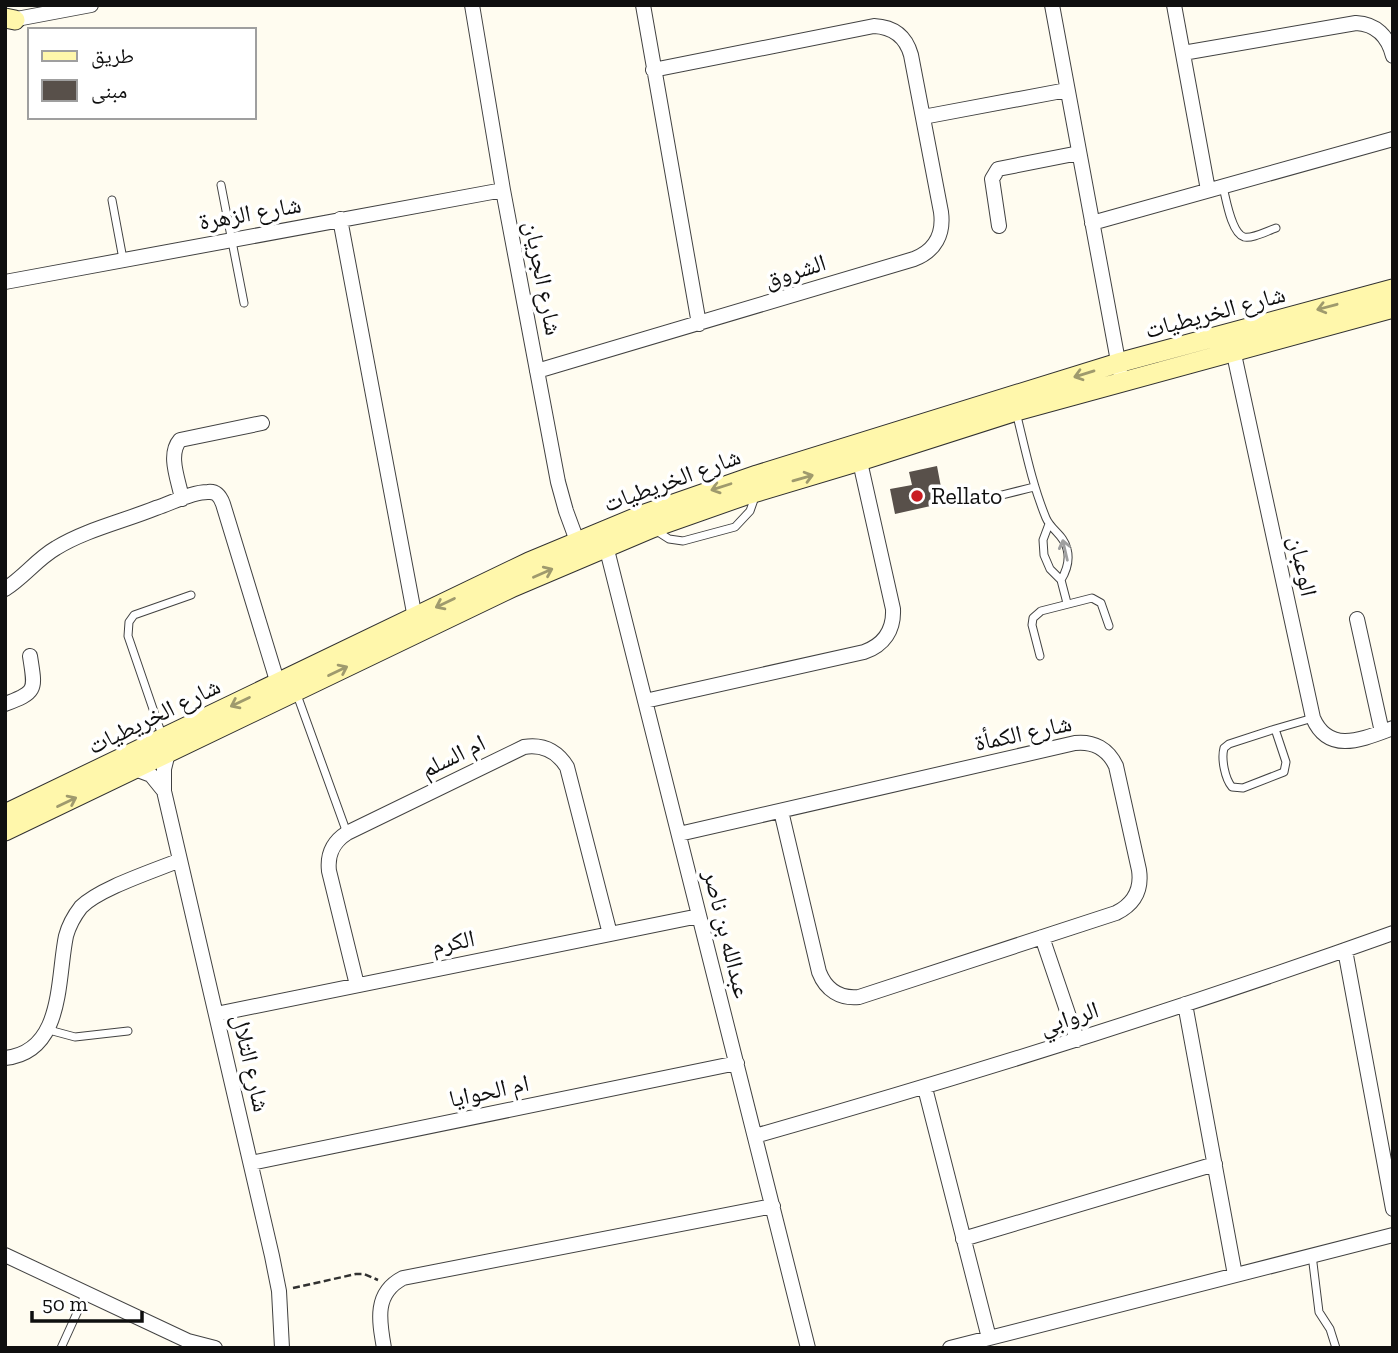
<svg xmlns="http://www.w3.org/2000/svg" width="1398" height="1353" font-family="'Zilla Slab','Noto Naskh Arabic',serif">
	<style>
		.building { fill: #58504a }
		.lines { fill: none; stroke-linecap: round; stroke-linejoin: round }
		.lane-casing { stroke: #424242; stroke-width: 9 }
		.street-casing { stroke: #424242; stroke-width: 16 }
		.secondary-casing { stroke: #313131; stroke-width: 21 }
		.path { stroke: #313131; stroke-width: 2.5; stroke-dasharray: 7 3.5; stroke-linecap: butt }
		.lane { stroke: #fff; stroke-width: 7 }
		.street { stroke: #fff; stroke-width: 14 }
		.secondary { stroke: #fff7ab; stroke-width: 19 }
		.oneway { stroke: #9f9a6d }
		.oneway2 { stroke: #9f9f9f }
		.poi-dot { fill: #c91c22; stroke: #fff; stroke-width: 2.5 }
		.labels { text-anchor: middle; stroke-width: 7; stroke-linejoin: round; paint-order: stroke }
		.street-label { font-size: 24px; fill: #0f0f0f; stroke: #fff }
		.poi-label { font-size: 24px; fill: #0f0f0f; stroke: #fff; text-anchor: start }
	</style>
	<rect width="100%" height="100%" fill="#fffcf0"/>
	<path class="building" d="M 937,466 L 944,503 L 895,514 L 890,489 L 912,485 L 909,472 Z"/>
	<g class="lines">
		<g class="lane-casing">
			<path id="lane" d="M 221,185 L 244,303
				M 1223,187 C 1226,198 1231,233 1244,237 C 1252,239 1267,231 1276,228
				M 112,200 L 123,259
				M 1016,412 C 1025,448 1032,484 1046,518 C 1051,530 1064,535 1067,549 C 1070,560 1067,570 1061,580
				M 990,498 L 1034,487
				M 1049,524 L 1043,540 L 1044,555 L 1050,569 L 1061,580 L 1067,603
				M 655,530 L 669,539 L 683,541 L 735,527 L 750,511 L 756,494
				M 1040,656 L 1032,625 L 1033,618 L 1041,611 L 1092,598 L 1101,603 L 1109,626
				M 296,692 L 347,833
				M 1275,729 L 1286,762 L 1284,772 L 1243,788 L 1232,787 C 1225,779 1221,759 1224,748 L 1229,744 Z
				M 1275,729 L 1313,718
				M 163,738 L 128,636 L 129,622 L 134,615 L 191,595
				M 49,1030 L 75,1037 L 128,1031
				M 1312,1255 L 1319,1312 L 1330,1329 L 1336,1348
				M 61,1348 L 86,1293"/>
		</g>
		<g class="street-casing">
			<path id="street" d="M 472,5 L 503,190 L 558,482 L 566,511 L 580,549
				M 643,5 L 699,324
				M 1052,5 L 1120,372
				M 1174,5 L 1208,190
				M 6,21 L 91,5
				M 1183,53 L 1356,23 C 1376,24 1388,36 1393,56
				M 923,117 L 1067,90
				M 340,219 L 415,618
				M 1092,223 L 1393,139
				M 999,226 L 992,179 L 998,169 L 1079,153
				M 5,282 L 503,190
				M 1232,345 L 1313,718 C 1329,755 1363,739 1393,728
				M 537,371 L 914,259 C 935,251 944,234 941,212 L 911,55 C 906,37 894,27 874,26 L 653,70
				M 182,499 C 179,481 167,455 180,440 L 262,423
				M 604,538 L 808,1348
				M 5,589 C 24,577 37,559 56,548 C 85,530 124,521 156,508 C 172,503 191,492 208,492 C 216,491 220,496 223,504 L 278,684
				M 1357,619 L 1382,732
				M 645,701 L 864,652 C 884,645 894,630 893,609 L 858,453
				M 5,704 C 38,692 35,689 30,656
				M 168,753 L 164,769 L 164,791 L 272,1256 L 279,1291 L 282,1348
				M 135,769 L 151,775 L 164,791
				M 679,834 L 1075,743 C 1094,741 1108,749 1116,766 L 1139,870 C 1142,890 1134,904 1116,913 L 859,997 C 840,999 826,990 819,972 L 781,811
				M 1042,937 L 1077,1040
				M 1345,950 L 1393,1209
				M 357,985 L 329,871 C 327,854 333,842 347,833 L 524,747 C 543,744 557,751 567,767 L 610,934
				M 1185,1004 L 1235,1275
				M 216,1014 L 699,916
				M 5,1058 C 64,1052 57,979 66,936 C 69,925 74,916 81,907 C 100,888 154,871 180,860
				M 925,1088 L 989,1338
				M 755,1136 C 970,1075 1183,1008 1393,933
				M 251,1163 L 737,1063
				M 963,1239 L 1215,1164
				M 5,1255 L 188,1341 L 215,1348
				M 384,1348 C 379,1320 374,1293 403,1278 L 773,1206
				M 950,1348 L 1393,1235"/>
		</g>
		<g class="secondary-casing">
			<path id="secondary" d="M 5,18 L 15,20
				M 5,814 L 529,562 L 642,515 L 757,475 L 1118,363 L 1393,289
				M 5,831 L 513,587 L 652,528 L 743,496 L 860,461 L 1016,411 L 1393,308"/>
		</g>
		<path class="path" d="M 293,1288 L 356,1274 L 364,1274 L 378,1280"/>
		<use href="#lane" class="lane"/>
		<use href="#street" class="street"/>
		<use href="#secondary" class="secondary"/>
	</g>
	<defs><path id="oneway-shaft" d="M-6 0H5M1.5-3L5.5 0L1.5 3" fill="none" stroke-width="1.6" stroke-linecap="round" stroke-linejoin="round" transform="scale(1.75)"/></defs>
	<g class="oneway">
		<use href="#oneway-shaft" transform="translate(1327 307) rotate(165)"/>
		<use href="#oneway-shaft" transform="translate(1084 374) rotate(163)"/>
		<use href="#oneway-shaft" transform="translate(803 478) rotate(-16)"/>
		<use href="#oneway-shaft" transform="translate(721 487) rotate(162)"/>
		<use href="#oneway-shaft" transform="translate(543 573) rotate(-24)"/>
		<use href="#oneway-shaft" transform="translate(445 603) rotate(154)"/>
		<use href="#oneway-shaft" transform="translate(338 671) rotate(-26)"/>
		<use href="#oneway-shaft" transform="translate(240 702) rotate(154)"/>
		<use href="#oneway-shaft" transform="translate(67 802) rotate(-26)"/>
	</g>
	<use class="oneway2" href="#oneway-shaft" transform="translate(1065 550) rotate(-103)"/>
	<circle class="poi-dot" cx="917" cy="496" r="7"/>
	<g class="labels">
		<g class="street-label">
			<text transform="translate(250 213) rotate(-10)" y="8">شارع الزهرة</text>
			<text transform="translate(795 271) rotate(-17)" y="8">الشروق</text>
			<text transform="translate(543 278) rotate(79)" y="8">شارع الجريان</text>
			<text transform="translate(1215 312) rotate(-15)" y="8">شارع الخريطيات</text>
			<text transform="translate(672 480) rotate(-20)" y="8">شارع الخريطيات</text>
			<text transform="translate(1303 566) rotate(78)" y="8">الوعبان</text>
			<text transform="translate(154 716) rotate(-26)" y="8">شارع الخريطيات</text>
			<text transform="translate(1023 733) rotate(-12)" y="8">شارع الكمأة</text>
			<text transform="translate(453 756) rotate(-26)" y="8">ام السلم</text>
			<text transform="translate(727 934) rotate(76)" y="8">عبدالله بن ناصر</text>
			<text transform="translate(453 942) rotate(-11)" y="8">الكرم</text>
			<text transform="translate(1069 1018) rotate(-18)" y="8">الروابي</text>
			<text transform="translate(251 1063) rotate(77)" y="8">شارع التلال</text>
			<text transform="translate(489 1091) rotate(-12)" y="8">ام الحوايا</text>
		</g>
		<g class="poi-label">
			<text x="931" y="504">Rellato</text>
		</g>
	</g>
	<rect width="1398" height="1353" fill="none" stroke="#0f0f0f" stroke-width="14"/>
	<rect x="28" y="28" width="228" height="91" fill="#ffffff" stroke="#9f9f9f" stroke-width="2"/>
	<rect x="42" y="51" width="35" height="10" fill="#fff7ab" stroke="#9f9f9f" stroke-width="2"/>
	<text x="91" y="63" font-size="21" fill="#0f0f0f">طريق</text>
	<rect x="42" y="80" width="35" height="21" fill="#58504a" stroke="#9f9f9f" stroke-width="2"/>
	<text x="91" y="98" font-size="21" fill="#0f0f0f">مبنى</text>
	<path d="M32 1311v10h110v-10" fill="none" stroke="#0f0f0f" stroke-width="3.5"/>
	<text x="42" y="1311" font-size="21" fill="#0f0f0f" stroke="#ffffff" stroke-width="5" paint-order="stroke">50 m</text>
</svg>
